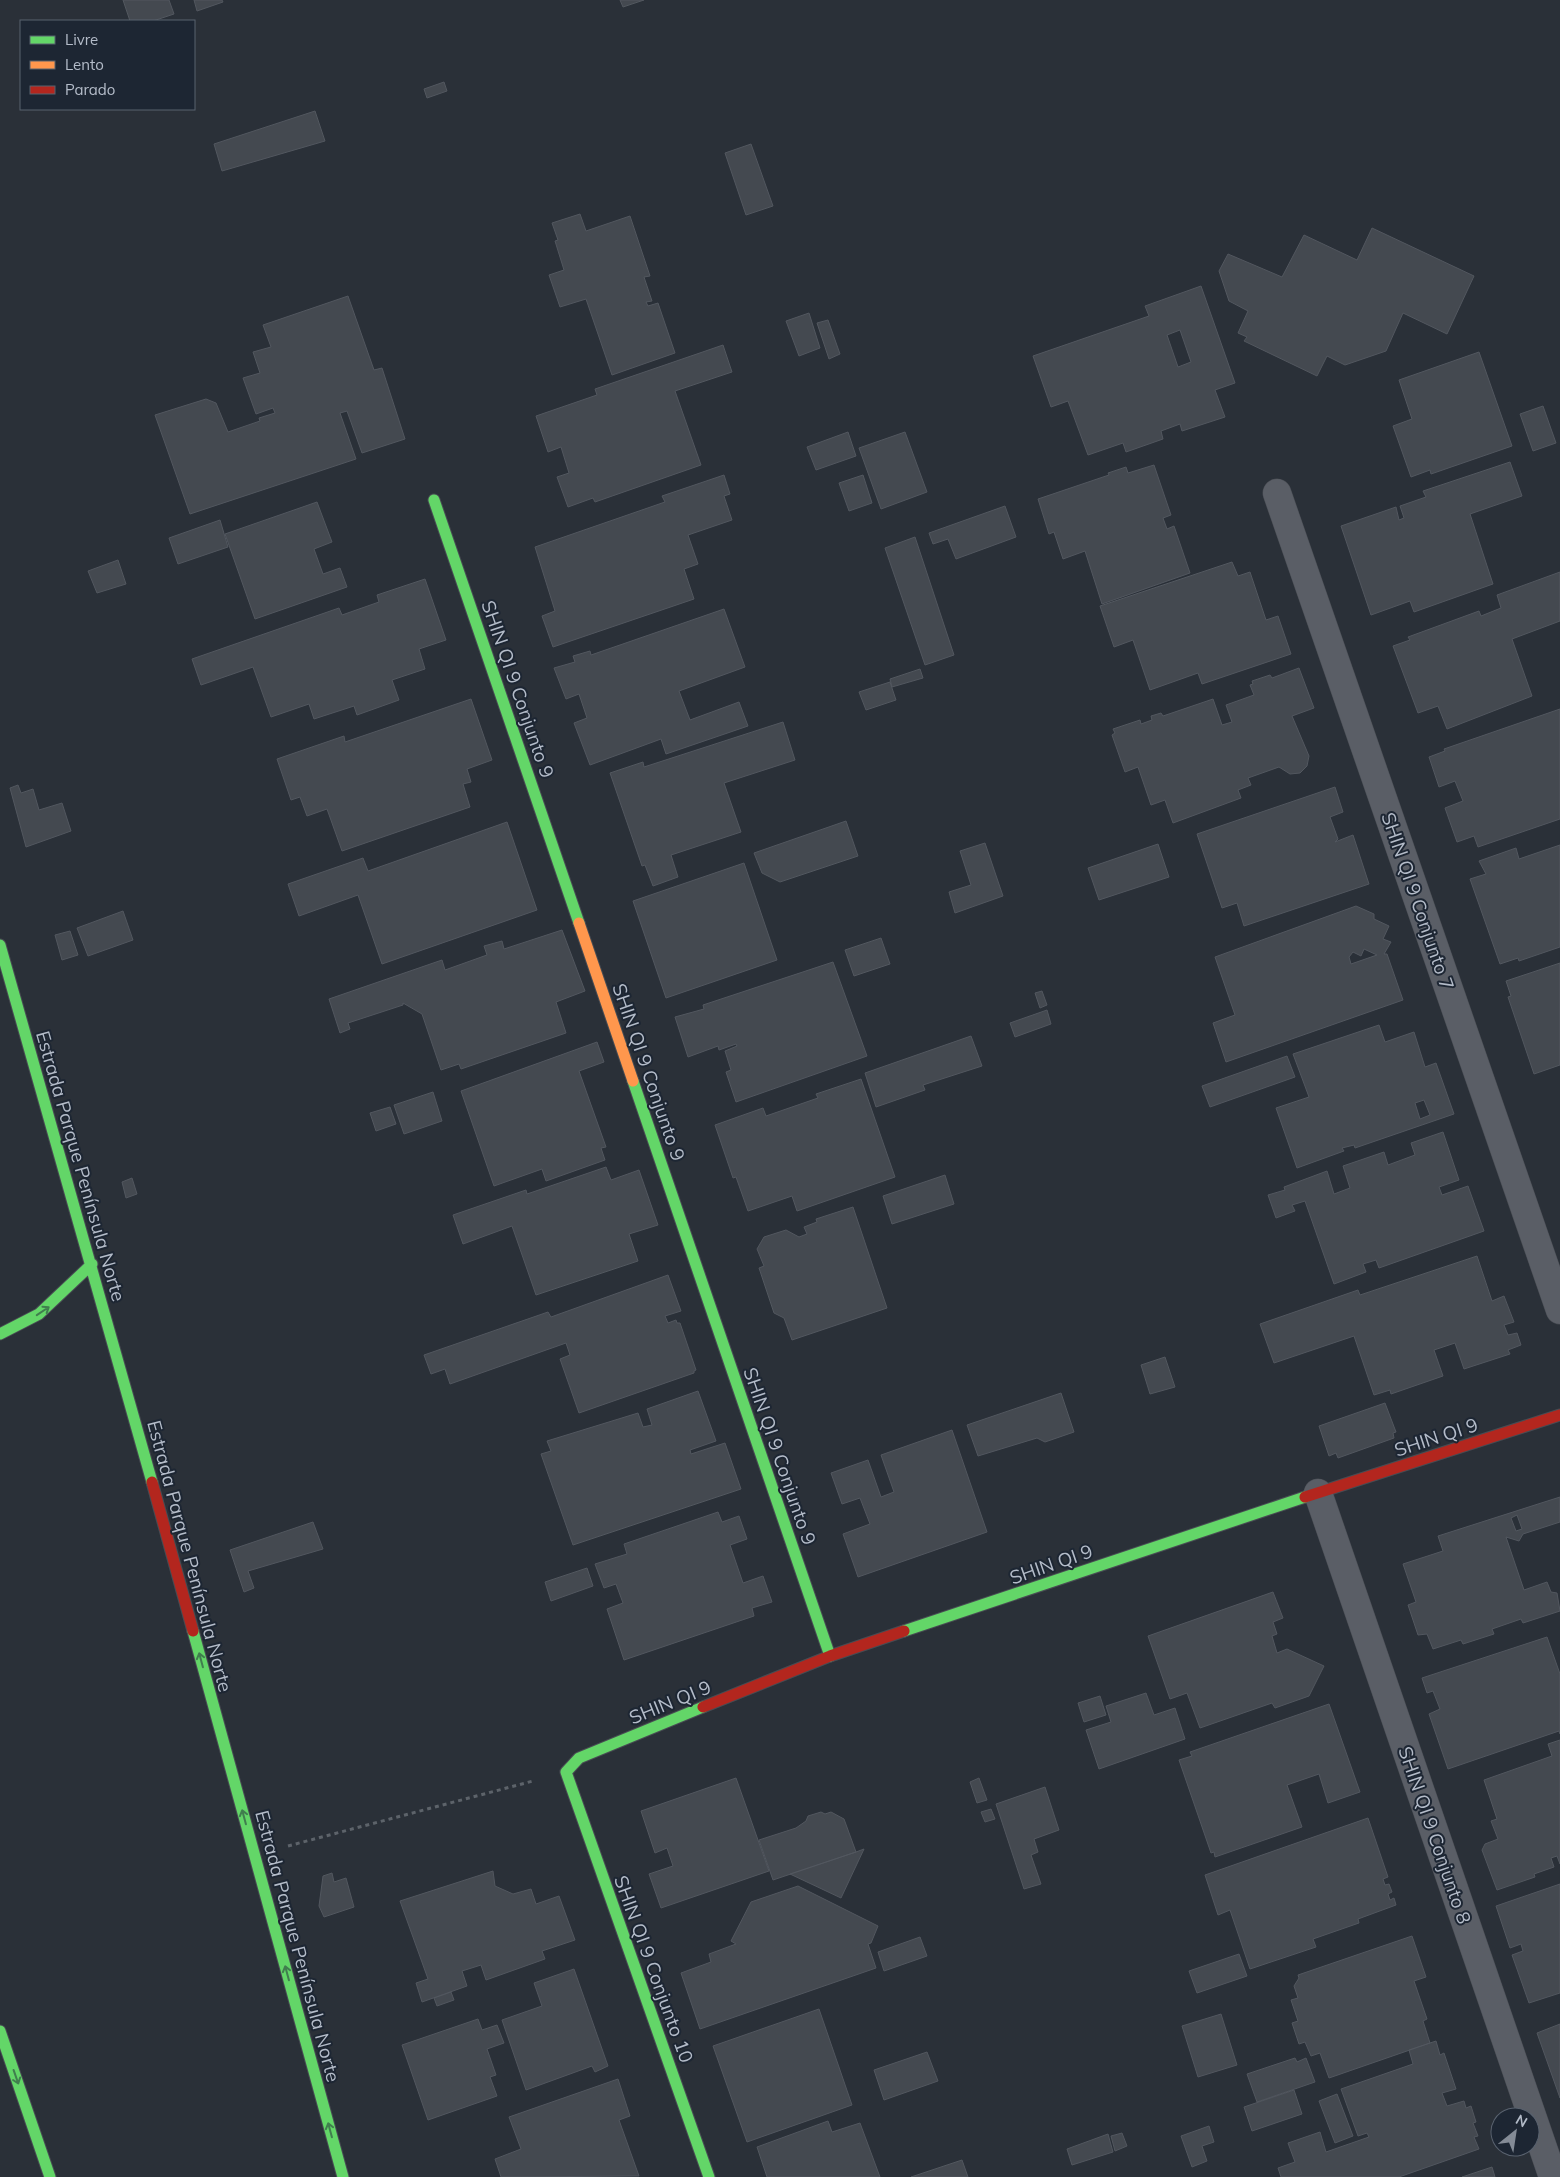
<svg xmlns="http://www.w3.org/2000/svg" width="1560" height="2177" font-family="Mulish,sans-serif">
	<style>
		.building { fill: #444950; stroke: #52575f; fill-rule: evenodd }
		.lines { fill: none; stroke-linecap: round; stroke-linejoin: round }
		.street-casing { stroke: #484c53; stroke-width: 29 }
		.fast-casing { stroke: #484c53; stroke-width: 13 }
		.slow-casing { stroke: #484c53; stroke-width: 13 }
		.jam-casing { stroke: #484c53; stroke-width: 13 }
		.path { stroke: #5d636a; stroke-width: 3; stroke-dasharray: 4 4; stroke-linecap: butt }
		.street { stroke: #5a5e66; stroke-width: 28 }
		.fast { stroke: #63d668; stroke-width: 11 }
		.slow { stroke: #ff974d; stroke-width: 11 }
		.jam { stroke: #b3261e; stroke-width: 11 }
		.oneway { stroke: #407e4e }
		.labels { text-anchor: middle; stroke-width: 4; stroke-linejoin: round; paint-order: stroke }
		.street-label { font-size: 19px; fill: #b4bcc9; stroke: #1d2633 }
	</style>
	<rect width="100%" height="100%" fill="#2a3038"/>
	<path class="building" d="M 123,0 L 169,0 L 174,14 L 153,21 L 130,21 Z
		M 194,0 L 222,0 L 223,2 L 197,11 Z
		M 620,0 L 644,0 L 623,7 Z
		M 444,82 L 447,91 L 427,98 L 424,89 Z
		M 315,111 L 325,141 L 222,171 L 214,144 Z
		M 751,144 L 773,206 L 746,215 L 725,153 Z
		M 580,214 L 586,231 L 630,216 L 650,276 L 644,277 L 652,301 L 646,302 L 648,306 L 658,303 L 675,353 L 612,375 L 586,299 L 560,307 L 549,275 L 564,270 L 555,241 L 558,240 L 552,223 Z
		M 1372,228 L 1474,276 L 1447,334 L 1403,313 L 1386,351 L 1345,365 L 1327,356 L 1317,376 L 1244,341 L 1247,337 L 1238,333 L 1248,311 L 1229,301 L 1219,271 L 1228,254 L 1282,277 L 1304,235 L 1357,260 Z
		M 1201,286 L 1235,383 L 1215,390 L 1225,417 L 1182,431 L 1180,424 L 1161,431 L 1163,439 L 1126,452 L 1123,443 L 1088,455 L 1068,401 L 1051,407 L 1033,356 L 1149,316 L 1145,306 ZM 1180,330 L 1191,362 L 1178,367 L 1167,335 Z
		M 348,296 L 374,370 L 382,368 L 405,439 L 362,453 L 347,411 L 340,413 L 356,459 L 190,514 L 155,415 L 206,399 L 216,403 L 228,432 L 260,421 L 259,418 L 275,413 L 273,408 L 256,414 L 243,378 L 260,373 L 253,352 L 271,347 L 263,325 Z
		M 809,313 L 820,348 L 799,356 L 786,321 Z
		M 828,320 L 840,354 L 829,359 L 817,323 Z
		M 723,345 L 732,372 L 675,391 L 701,465 L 595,502 L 593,498 L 568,507 L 557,477 L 569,473 L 561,447 L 548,452 L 536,416 L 597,395 L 595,389 Z
		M 1479,352 L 1512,446 L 1431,474 L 1430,470 L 1411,477 L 1393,426 L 1412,419 L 1399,380 Z
		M 1543,406 L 1556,443 L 1533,451 L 1520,414 Z
		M 848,432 L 856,456 L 816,470 L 807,447 Z
		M 905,432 L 927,492 L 881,509 L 859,448 Z
		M 1510,462 L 1522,496 L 1470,514 L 1493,584 L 1414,612 L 1410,601 L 1371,615 L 1341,526 L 1396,507 L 1399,520 L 1404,518 L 1400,506 L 1426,497 L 1423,491 Z
		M 1154,465 L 1171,515 L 1163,518 L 1167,529 L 1174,526 L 1190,573 L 1102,604 L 1085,551 L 1063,559 L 1054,532 L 1049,534 L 1038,499 L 1109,475 L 1108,473 L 1126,467 L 1128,473 Z
		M 724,475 L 730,494 L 724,496 L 732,520 L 688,535 L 698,564 L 684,569 L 694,599 L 553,647 L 542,616 L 555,611 L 535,547 L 665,502 L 662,496 Z
		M 863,475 L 872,503 L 849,511 L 839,483 Z
		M 317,502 L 332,542 L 314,549 L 323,574 L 340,568 L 347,587 L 255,619 L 225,534 Z
		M 1005,506 L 1016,537 L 956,559 L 948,539 L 933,544 L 929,533 Z
		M 220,520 L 228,547 L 178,564 L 169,538 Z
		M 915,537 L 954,655 L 925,665 L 885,548 Z
		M 118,560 L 126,584 L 97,593 L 88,571 Z
		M 1232,562 L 1238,576 L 1250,572 L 1266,620 L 1278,616 L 1291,654 L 1202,684 L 1198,673 L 1150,690 L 1133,640 L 1114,647 L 1100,606 Z
		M 1560,572 L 1560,621 L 1512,639 L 1532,696 L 1447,729 L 1438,706 L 1418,713 L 1393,646 L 1410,640 L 1408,637 L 1479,611 L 1481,616 L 1501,608 L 1497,595 Z
		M 425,579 L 446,640 L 419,649 L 425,669 L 392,680 L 399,700 L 357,715 L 354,706 L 314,719 L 309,704 L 271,717 L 253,667 L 201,685 L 192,659 L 339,608 L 342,615 L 379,602 L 377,595 Z
		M 724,609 L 745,667 L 679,691 L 690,720 L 739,702 L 748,726 L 666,754 L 661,739 L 590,765 L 574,723 L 587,718 L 579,694 L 566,699 L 554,668 L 575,662 L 573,656 L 590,651 L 591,655 Z
		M 1299,668 L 1314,708 L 1292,716 L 1309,756 L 1307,766 L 1300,773 L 1290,774 L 1279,767 L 1248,778 L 1251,785 L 1238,790 L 1241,798 L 1173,823 L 1165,800 L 1151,805 L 1138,767 L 1125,772 L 1112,735 L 1115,733 L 1113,729 L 1140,720 L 1141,724 L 1152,720 L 1151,716 L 1161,713 L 1163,716 L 1213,699 L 1222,725 L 1232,722 L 1226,705 L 1254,695 L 1250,685 L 1253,684 L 1252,681 L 1270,675 L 1272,678 Z
		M 920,669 L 923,678 L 892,687 L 890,679 Z
		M 890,682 L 896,700 L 866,710 L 859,692 Z
		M 471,699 L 492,760 L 467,769 L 471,782 L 463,784 L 470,807 L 342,851 L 327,809 L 307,816 L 300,797 L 291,800 L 277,759 L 344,736 L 345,742 Z
		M 1560,709 L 1560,819 L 1478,847 L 1474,836 L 1457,842 L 1445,808 L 1463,801 L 1455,781 L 1439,787 L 1429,757 L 1445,751 L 1444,749 Z
		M 783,722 L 795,760 L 724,783 L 741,832 L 671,855 L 678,877 L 653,886 L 645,865 L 642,866 L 610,773 L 643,762 L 644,767 Z
		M 18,785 L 21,793 L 33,789 L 39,810 L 62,803 L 71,831 L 26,847 L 10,788 Z
		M 1335,787 L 1343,812 L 1330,817 L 1338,839 L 1335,842 L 1353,835 L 1369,884 L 1244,926 L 1237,903 L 1222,908 L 1197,834 Z
		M 846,821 L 858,856 L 780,882 L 762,873 L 754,853 Z
		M 507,822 L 537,910 L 382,964 L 358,895 L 299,916 L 288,884 L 363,858 L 368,871 Z
		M 985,843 L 1003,896 L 955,913 L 949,892 L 971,885 L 960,851 Z
		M 1158,844 L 1169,877 L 1099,900 L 1088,868 Z
		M 1560,845 L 1560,947 L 1519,961 L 1518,958 L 1500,964 L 1470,879 L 1486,874 L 1479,861 L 1516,848 L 1519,859 Z
		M 744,863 L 777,960 L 666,998 L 633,901 Z
		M 1356,906 L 1374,914 L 1374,919 L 1389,926 L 1383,939 L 1391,942 L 1384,954 L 1387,954 L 1403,1000 L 1226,1062 L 1213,1023 L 1235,1015 L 1215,957 ZM 1364,949 L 1377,955 L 1351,964 L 1349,957 L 1353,952 L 1361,956 Z
		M 123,911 L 133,940 L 88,956 L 77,928 Z
		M 562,930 L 585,991 L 556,1002 L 566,1033 L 461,1069 L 459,1064 L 441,1070 L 422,1014 L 403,1003 L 403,1005 L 348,1023 L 350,1029 L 340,1033 L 329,999 L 442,960 L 445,970 L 487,955 L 484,946 L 502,941 L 504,949 Z
		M 70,931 L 78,955 L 62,960 L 55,935 Z
		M 881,938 L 890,964 L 854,976 L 845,950 Z
		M 833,962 L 867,1056 L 736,1102 L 726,1072 L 731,1070 L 725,1051 L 737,1046 L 736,1044 L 719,1050 L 718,1046 L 688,1057 L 675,1017 L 704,1009 L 703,1005 Z
		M 1560,963 L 1560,1065 L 1534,1074 L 1508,997 L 1511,996 L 1506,981 Z
		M 1042,991 L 1047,1005 L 1040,1008 L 1035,993 Z
		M 1047,1010 L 1051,1024 L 1015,1037 L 1010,1023 Z
		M 1379,1025 L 1385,1042 L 1414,1032 L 1425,1067 L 1436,1063 L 1454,1114 L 1355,1148 L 1354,1145 L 1342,1148 L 1344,1151 L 1297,1168 L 1276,1108 L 1309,1097 L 1293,1054 ZM 1424,1100 L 1430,1115 L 1420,1119 L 1415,1103 Z
		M 971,1036 L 982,1066 L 923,1085 L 925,1090 L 876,1107 L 865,1073 Z
		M 597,1042 L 604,1062 L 579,1071 L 606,1147 L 601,1148 L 605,1160 L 546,1181 L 542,1169 L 494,1186 L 461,1091 Z
		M 1287,1056 L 1295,1077 L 1210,1107 L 1202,1086 Z
		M 861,1079 L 895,1177 L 797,1211 L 792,1196 L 748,1211 L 736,1177 L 733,1178 L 715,1125 L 763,1108 L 766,1116 L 818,1098 L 816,1094 Z
		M 433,1092 L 442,1121 L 404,1134 L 394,1105 Z
		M 390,1107 L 396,1124 L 376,1131 L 370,1113 Z
		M 1443,1132 L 1459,1180 L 1439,1187 L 1442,1195 L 1468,1186 L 1484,1231 L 1379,1268 L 1376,1260 L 1363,1264 L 1366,1272 L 1334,1284 L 1305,1201 L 1292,1205 L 1295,1211 L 1276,1218 L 1268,1195 L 1285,1190 L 1284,1187 L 1327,1171 L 1334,1194 L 1350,1188 L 1343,1166 L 1384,1152 L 1388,1165 L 1415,1155 L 1411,1143 Z
		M 606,1167 L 611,1180 L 639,1170 L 658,1225 L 629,1234 L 638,1261 L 536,1295 L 512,1226 L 463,1244 L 453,1215 L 526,1190 L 527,1194 Z
		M 945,1175 L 954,1204 L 892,1224 L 883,1196 Z
		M 132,1178 L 137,1194 L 126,1198 L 122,1182 Z
		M 853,1207 L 887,1308 L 792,1340 L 784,1318 L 774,1313 L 759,1268 L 764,1266 L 757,1249 L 764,1237 L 786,1230 L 799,1237 L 807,1234 L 804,1227 L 817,1222 L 816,1219 Z
		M 1477,1256 L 1492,1301 L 1504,1296 L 1514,1322 L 1504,1325 L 1508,1335 L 1517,1333 L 1521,1345 L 1508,1350 L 1510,1354 L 1464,1369 L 1455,1343 L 1434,1350 L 1443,1376 L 1391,1394 L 1390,1390 L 1374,1395 L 1354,1336 L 1274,1363 L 1260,1324 L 1358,1290 L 1360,1295 Z
		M 668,1275 L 681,1311 L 665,1316 L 668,1323 L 676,1320 L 677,1323 L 680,1323 L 696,1370 L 694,1371 L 694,1373 L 579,1413 L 560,1359 L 570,1355 L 566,1343 L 450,1384 L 445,1369 L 431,1374 L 424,1355 L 548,1312 L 551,1317 Z
		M 1165,1357 L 1175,1387 L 1150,1394 L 1141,1365 Z
		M 698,1391 L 716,1441 L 690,1450 L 691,1454 L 725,1443 L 741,1489 L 573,1545 L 541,1454 L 551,1451 L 547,1441 L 638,1413 L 643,1427 L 652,1425 L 647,1409 Z
		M 1061,1393 L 1074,1432 L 1045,1442 L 1037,1438 L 978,1456 L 967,1425 Z
		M 1385,1403 L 1396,1432 L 1393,1433 L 1394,1438 L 1338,1458 L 1336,1453 L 1329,1456 L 1319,1426 Z
		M 952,1430 L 987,1532 L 858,1577 L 843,1534 L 870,1524 L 860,1498 L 842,1504 L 831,1473 L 868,1460 L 881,1497 L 894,1492 L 881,1455 Z
		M 1560,1497 L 1560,1522 L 1523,1534 L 1519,1541 L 1506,1537 L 1524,1590 L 1547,1582 L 1551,1592 L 1557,1593 L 1560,1611 L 1523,1623 L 1521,1619 L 1492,1629 L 1494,1634 L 1463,1644 L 1461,1640 L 1433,1649 L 1427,1634 L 1418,1635 L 1408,1605 L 1416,1602 L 1403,1564 L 1443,1551 L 1438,1536 ZM 1517,1515 L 1522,1529 L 1516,1531 L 1511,1518 Z
		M 718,1512 L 722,1522 L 739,1516 L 747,1539 L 730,1545 L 743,1583 L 763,1576 L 772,1602 L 752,1608 L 754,1616 L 624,1660 L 607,1609 L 623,1603 L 616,1584 L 604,1588 L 595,1564 L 627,1554 L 624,1544 Z
		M 313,1522 L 323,1549 L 248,1571 L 254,1588 L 244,1592 L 230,1550 Z
		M 587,1568 L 593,1586 L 551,1601 L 545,1582 Z
		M 1273,1592 L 1283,1618 L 1273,1622 L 1277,1634 L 1272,1636 L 1277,1653 L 1287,1649 L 1324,1666 L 1309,1696 L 1275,1708 L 1272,1703 L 1200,1728 L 1187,1693 L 1170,1699 L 1148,1636 Z
		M 1547,1637 L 1560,1674 L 1560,1734 L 1559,1731 L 1448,1769 L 1429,1714 L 1440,1709 L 1433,1691 L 1427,1693 L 1422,1678 Z
		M 1146,1693 L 1154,1715 L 1175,1708 L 1185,1739 L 1099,1769 L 1086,1730 L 1111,1722 L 1106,1706 Z
		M 1100,1696 L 1106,1715 L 1084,1722 L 1078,1703 Z
		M 1329,1704 L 1360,1792 L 1328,1803 L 1319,1774 L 1287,1785 L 1302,1827 L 1215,1857 L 1214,1852 L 1211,1853 L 1179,1760 L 1192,1756 L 1190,1752 Z
		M 1560,1740 L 1560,1864 L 1557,1856 L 1551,1858 L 1554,1867 L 1534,1874 L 1535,1877 L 1497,1890 L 1482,1850 L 1485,1844 L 1498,1839 L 1491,1821 L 1497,1819 L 1484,1780 L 1552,1756 L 1548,1744 Z
		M 736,1778 L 769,1871 L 661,1908 L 649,1874 L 673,1866 L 667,1848 L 655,1853 L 641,1811 Z
		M 979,1778 L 987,1800 L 977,1803 L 970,1782 Z
		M 1045,1787 L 1059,1830 L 1034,1839 L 1038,1852 L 1031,1855 L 1041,1884 L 1024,1889 L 996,1804 Z
		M 991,1809 L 995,1819 L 985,1822 L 981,1812 Z
		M 821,1812 L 825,1814 L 831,1812 L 844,1819 L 856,1852 L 773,1880 L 759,1840 L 796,1828 L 806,1821 L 808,1816 Z
		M 1368,1818 L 1388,1877 L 1383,1879 L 1385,1885 L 1389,1884 L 1392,1892 L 1388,1894 L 1390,1900 L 1394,1898 L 1396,1905 L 1358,1919 L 1359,1923 L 1313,1939 L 1316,1947 L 1250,1969 L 1230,1910 L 1218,1915 L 1205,1875 Z
		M 864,1849 L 841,1898 L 790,1874 L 856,1852 Z
		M 493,1871 L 495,1886 L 513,1894 L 531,1889 L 536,1904 L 559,1896 L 575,1940 L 542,1951 L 545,1959 L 486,1980 L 481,1965 L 462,1971 L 467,1986 L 422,2002 L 416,1983 L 428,1979 L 400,1901 Z
		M 332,1873 L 334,1882 L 346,1878 L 354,1907 L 324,1917 L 319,1906 L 323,1876 Z
		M 1560,1884 L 1560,1993 L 1529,2003 L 1512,1955 L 1523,1951 L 1521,1944 L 1510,1948 L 1496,1906 Z
		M 798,1886 L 878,1926 L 871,1943 L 868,1944 L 876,1968 L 700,2029 L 681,1973 L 711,1962 L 709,1954 L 736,1944 L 731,1941 L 751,1902 Z
		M 1412,1936 L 1426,1977 L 1414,1981 L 1427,2019 L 1423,2021 L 1430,2043 L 1329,2078 L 1320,2053 L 1311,2056 L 1305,2042 L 1299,2044 L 1292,2023 L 1298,2021 L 1291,2000 L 1298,1998 L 1294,1986 L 1299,1978 L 1298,1975 Z
		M 920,1937 L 927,1956 L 884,1971 L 878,1952 Z
		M 1239,1954 L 1247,1976 L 1197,1993 L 1189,1971 Z
		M 574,1969 L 608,2066 L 595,2072 L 592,2066 L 526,2090 L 502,2020 L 542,2006 L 534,1983 Z
		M 451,1992 L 454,2000 L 437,2006 L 434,1998 Z
		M 819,2009 L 852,2105 L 747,2142 L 713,2046 Z
		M 1221,2014 L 1237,2065 L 1198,2077 L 1182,2026 Z
		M 478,2019 L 482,2030 L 497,2025 L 504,2043 L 487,2049 L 496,2075 L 490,2077 L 497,2096 L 428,2120 L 402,2045 Z
		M 1560,2024 L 1560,2098 L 1537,2033 Z
		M 1436,2041 L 1440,2055 L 1444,2053 L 1456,2089 L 1442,2093 L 1447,2106 L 1464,2101 L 1466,2108 L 1471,2106 L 1476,2122 L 1473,2123 L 1478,2136 L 1474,2137 L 1479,2149 L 1399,2177 L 1281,2177 L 1278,2168 L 1295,2162 L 1288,2143 L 1320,2132 L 1326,2152 L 1369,2137 L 1367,2133 L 1358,2136 L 1341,2089 L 1413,2064 L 1409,2050 Z
		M 927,2052 L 938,2081 L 884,2100 L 874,2070 Z
		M 1295,2058 L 1297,2062 L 1306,2058 L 1315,2082 L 1257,2102 L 1247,2074 Z
		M 618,2079 L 630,2116 L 619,2120 L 639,2176 L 501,2177 L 495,2159 L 521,2149 L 509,2117 Z
		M 1294,2090 L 1302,2114 L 1252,2131 L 1244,2107 Z
		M 1337,2094 L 1353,2136 L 1335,2143 L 1319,2101 Z
		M 828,2121 L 832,2132 L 860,2123 L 880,2177 L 767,2177 L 757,2147 Z
		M 1209,2126 L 1214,2142 L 1202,2146 L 1207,2161 L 1192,2167 L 1181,2136 Z
		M 1122,2133 L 1127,2146 L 1115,2151 L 1111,2136 Z
		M 1108,2134 L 1113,2152 L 1072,2165 L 1067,2149 Z
		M 962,2160 L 968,2177 L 911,2177 Z
		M 1492,2167 L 1495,2177 L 1462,2177 Z"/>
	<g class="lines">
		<g class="street-casing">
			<path id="street" d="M 1277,493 L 1560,1310
				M 1318,1493 L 1553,2177"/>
		</g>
		<g class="fast-casing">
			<path id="fast" d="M 434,500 L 579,923
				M 0,945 L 152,1482
				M 633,1081 L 830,1656
				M 0,1334 L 39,1314 L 92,1264
				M 193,1631 L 343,2177
				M 904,1631 L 1305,1497
				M 703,1707 L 579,1758 L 566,1772 L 709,2177
				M 0,2031 L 50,2177"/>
		</g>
		<g class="slow-casing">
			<path id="slow" d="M 579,923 L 633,1081"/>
		</g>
		<g class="jam-casing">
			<path id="jam" d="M 152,1482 L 193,1631
				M 1305,1497 L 1560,1415
				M 703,1707 L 830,1656 L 904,1631"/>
		</g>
		<path class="path" d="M 288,1846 L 533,1781"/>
		<use href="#street" class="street"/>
		<use href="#fast" class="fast"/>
		<use href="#slow" class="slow"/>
		<use href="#jam" class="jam"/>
	</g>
	<defs><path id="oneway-shaft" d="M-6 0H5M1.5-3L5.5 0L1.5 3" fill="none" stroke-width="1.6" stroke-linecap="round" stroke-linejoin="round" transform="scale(1.25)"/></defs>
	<g class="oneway">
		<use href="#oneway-shaft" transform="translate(43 1311) rotate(-34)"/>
		<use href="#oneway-shaft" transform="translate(201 1660) rotate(-105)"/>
		<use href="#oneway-shaft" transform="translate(244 1817) rotate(-105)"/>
		<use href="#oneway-shaft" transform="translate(287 1973) rotate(-105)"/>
		<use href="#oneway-shaft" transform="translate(16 2077) rotate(71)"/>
		<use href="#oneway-shaft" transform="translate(330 2130) rotate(-105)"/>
	</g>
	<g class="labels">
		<g class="street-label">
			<text transform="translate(518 689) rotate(71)" y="7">SHIN QI 9 Conjunto 9</text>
			<text transform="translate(1418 901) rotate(71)" y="7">SHIN QI 9 Conjunto 7</text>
			<text transform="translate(649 1072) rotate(71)" y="7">SHIN QI 9 Conjunto 9</text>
			<text transform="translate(81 1166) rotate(74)" y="7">Estrada Parque Península Norte</text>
			<text transform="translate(1436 1437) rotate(-18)" y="7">SHIN QI 9</text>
			<text transform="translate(780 1456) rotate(71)" y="7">SHIN QI 9 Conjunto 9</text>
			<text transform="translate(190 1556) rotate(75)" y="7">Estrada Parque Península Norte</text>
			<text transform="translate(1051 1564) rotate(-19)" y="7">SHIN QI 9</text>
			<text transform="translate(670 1702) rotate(-22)" y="7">SHIN QI 9</text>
			<text transform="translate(1435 1835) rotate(71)" y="7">SHIN QI 9 Conjunto 8</text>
			<text transform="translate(298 1946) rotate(75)" y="7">Estrada Parque Península Norte</text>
			<text transform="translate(654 1969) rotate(70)" y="7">SHIN QI 9 Conjunto 10</text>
		</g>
	</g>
	<rect x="20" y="20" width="175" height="90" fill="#1d2633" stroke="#59626f"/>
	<rect x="30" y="36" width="25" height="8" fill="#63d668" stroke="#59626f"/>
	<text x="65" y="45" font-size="15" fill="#b4bcc9">Livre</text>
	<rect x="30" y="61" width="25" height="8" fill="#ff974d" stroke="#59626f"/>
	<text x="65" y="70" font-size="15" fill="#b4bcc9">Lento</text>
	<rect x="30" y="86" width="25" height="8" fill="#b3261e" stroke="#59626f"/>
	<text x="65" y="95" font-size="15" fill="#b4bcc9">Parado</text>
	<g transform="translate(1515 2132) rotate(30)"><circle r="24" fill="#1d2633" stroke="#59626f"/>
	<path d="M0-4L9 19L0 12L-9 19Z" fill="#848b96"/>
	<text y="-8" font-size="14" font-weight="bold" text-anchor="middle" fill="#b4bcc9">N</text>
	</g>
</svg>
